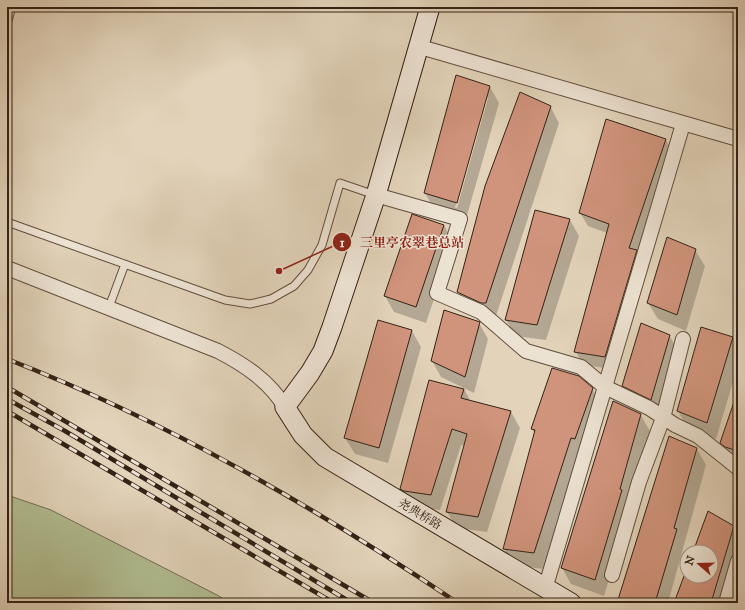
<svg xmlns="http://www.w3.org/2000/svg" width="745" height="610" viewBox="0 0 745 610" font-family="'IM FELL Great Primer','Noto Serif SC',serif">
	<style>
		.green { fill: #b1bd91; stroke: #727053 }
		.shadow { fill: #0003; fill-rule: evenodd }
		.building { fill: #d0947c; stroke: #342215 }
		.lines { fill: none; stroke-linecap: round; stroke-linejoin: round }
		.lane-casing { stroke: #604e3e; stroke-width: 9 }
		.street-casing { stroke: #604e3e; stroke-width: 16 }
		.secondary-casing { stroke: #342215; stroke-width: 21 }
		.lane { stroke: #ece2d2; stroke-width: 7 }
		.street { stroke: #ece2d2; stroke-width: 14 }
		.secondary { stroke: #ece2d2; stroke-width: 19 }
		.rail-casing { stroke: #342215; stroke-width: 4.5 }
		.rail { stroke: #ece2d2; stroke-width: 3; stroke-dasharray: 9; stroke-linecap: butt }
		.labels { text-anchor: middle; stroke-width: 3; stroke-linejoin: round; paint-order: stroke }
		.street-label { font-size: 12px; fill: #342215; stroke: #ece2d2 }
		.leader { fill: none; stroke: #8f2418; stroke-width: 1.5 }
		.callout-dot { fill: #8f2418; stroke: #ece2d2; stroke-width: 1.5 }
		.mark-label { font-size: 12px; text-anchor: middle; font-weight: bold; fill: #fff }
		.callout-label { font-size: 13px; text-anchor: middle; font-weight: bold; fill: #8f2418; stroke: #ece2d2; stroke-width: 3; stroke-linejoin: round; paint-order: stroke }
	</style>
	<rect width="100%" height="100%" fill="#e2d3ba"/>
	<filter id="stains"><feTurbulence type="fractalNoise" baseFrequency=".005" numOctaves="4"/><feColorMatrix values="0 0 0 0 .2 0 0 0 0 .09 0 0 0 0 .02 0 0 0 .5 -.17"/></filter>
	<radialGradient id="worn" r=".72"><stop offset=".6" stop-color="#630" stop-opacity="0"/><stop offset="1" stop-color="#630" stop-opacity=".3"/></radialGradient>
	<path class="green" d="M7,495L51,510L219,596L229,603H7Z"/>
	<path class="shadow" d="M490,87L499,103L466,219L434,209L425,193ZM486,98H488L457,208H455Z
		M550,106L559,123L495,319L467,308L458,292Z
		M666,140L673,153L612,369L583,365L576,352L607,233L588,226L580,213Z
		M570,220L579,236L546,340L516,336L506,320Z
		M444,225L453,242L426,323L394,312L385,296Z
		M695,250L705,266L686,331L658,319L648,303Z
		M479,323L488,339L474,393L441,377L432,361Z
		M412,331L421,347L388,463L355,454L345,438Z
		M669,335L678,351L660,415L633,402L623,386Z
		M732,337L738,347V365L716,439L687,427L678,411Z
		M592,388L601,405L580,453L543,569L513,565L504,549L535,434L532,429Z
		M464,389L471,402L511,412L520,428L487,532L457,528L447,512L465,446L461,445L440,510L414,507L410,505L401,489Z
		M738,393V464L731,459L721,443Z
		M640,414L650,431L629,503L631,507L604,596L571,584L562,568Z
		M669,438L697,449L706,465L668,603H618Z
		M733,527L738,536V558L724,603H675L687,570V576H711V552H694Z"/>
	<path class="building" d="M456,75L490,86L457,203L424,193Z
		M520,92L551,106L486,303H481L457,292L485,186Z
		M606,119L666,139L629,248L637,250L605,357L574,352L609,224L579,213Z
		M535,210L570,219L537,325L505,320Z
		M412,214L444,225L416,307L384,296Z
		M667,237L696,249L677,315L647,303Z
		M444,310L480,322L465,377L431,361Z
		M378,320L412,330L379,448L344,438Z
		M641,323L670,335L651,400L622,386Z
		M701,327L733,337L707,423L677,411Z
		M552,368L579,376L593,388L575,439L571,438L534,553L503,549L535,430L531,429Z
		M429,380L464,389L461,398L511,411L478,517L446,512L467,434L452,429L431,495L404,491L400,489Z
		M736,396H738V451L725,447L720,443Z
		M613,401L641,414L620,489L622,490L595,580L561,568Z
		M669,436L697,448L674,528L677,529L655,603H617Z
		M708,511L734,526L711,603H674L684,576H711V552H693Z"/>
	<g class="lines">
		<defs>
			<path id="lane" d="M7,24L12,7
				M7,222L225,300L250,304L271,299L294,286L308,270L322,245L340,183L375,195
				M109,307L125,264"/>
			<path id="street" d="M417,46L738,139
				M376,195L460,219L437,293L481,312L526,351L581,367L605,387L649,408L675,425L698,436L738,468
				M7,268L218,351C245,365 269,381 285,407
				M612,575L639,482L663,418L683,339
				M545,589L683,124
				M726,603L738,561"/>
			<path id="secondary" d="M430,7L376,195L332,327L323,351L310,373L285,407L303,435L325,457L571,603"/>
		</defs>
		<use href="#lane" class="lane-casing"/>
		<use href="#street" class="street-casing"/>
		<use href="#secondary" class="secondary-casing"/>
		<use href="#lane" class="lane"/>
		<use href="#street" class="street"/>
		<use href="#secondary" class="secondary"/>
		<defs>
			<path id="rail" d="M7,359C167,421 316,508 458,603
				M7,387L374,603
				M7,399L65,431L352,603
				M7,411L334,603"/>
		</defs>
		<use href="#rail" class="rail-casing"/>
		<use href="#rail" class="rail"/>
	</g>
	<g class="labels">
		<g class="street-label">
			<text transform="translate(420 514) rotate(31)" y="4">尧典桥路</text>
		</g>
	</g>
	<path class="leader" d="M279 271L342 242"/>
	<g class="callout-dot">
		<circle cx="279" cy="271" r="4"/>
		<circle cx="342" cy="242" r="10"/>
	</g>
	<g class="mark-label">
		<text x="342" y="247">1</text>
	</g>
	<g class="callout-label">
		<text x="412" y="247">三里亭农翠巷总站</text>
	</g>
	<rect width="745" height="610" fill="none" stroke="#e2d3ba" stroke-width="24"/>
	<rect x="8" y="8" width="729" height="594" fill="none" stroke="#342215" stroke-width="2"/>
	<rect x="12" y="12" width="721" height="586" fill="none" stroke="#342215"/>
	<g transform="translate(699 564) rotate(290)"><circle r="19" fill="#ece2d2" stroke="#a29586"/>
	<path d="M0-3L7 15L0 10L-7 15Z" fill="#8f2418"/>
	<text y="-6" font-size="11" font-weight="bold" text-anchor="middle" fill="#342215">N</text>
	</g>
	<rect width="100%" height="100%" filter="url(#stains)"/>
	<rect width="100%" height="100%" fill="url(#worn)"/>
</svg>
